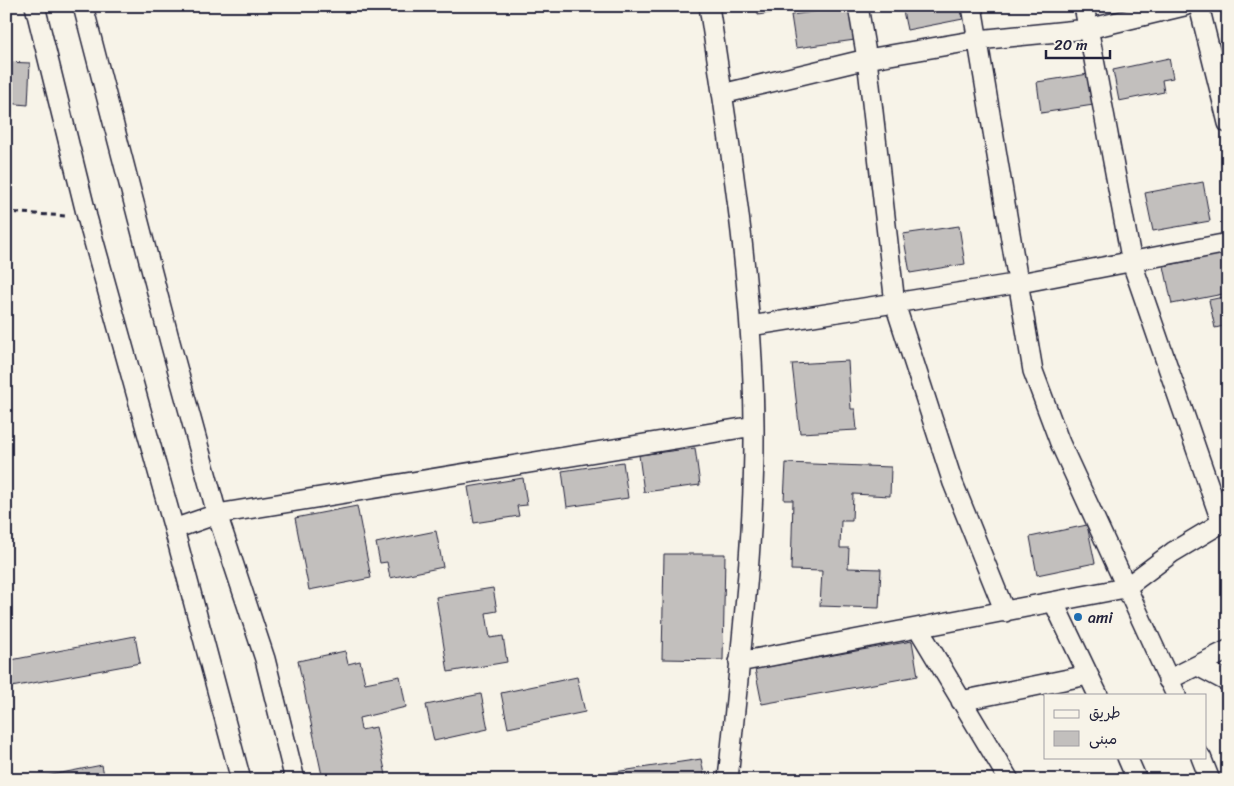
<svg xmlns="http://www.w3.org/2000/svg" width="1234" height="786" viewBox="0 0 1234 786" font-family="Sriracha,'Playpen Sans Arabic',sans-serif">
	<style>
		.building { fill: #c2bfbd; stroke: #22223b }
		.lines { fill: none; stroke-linecap: round; stroke-linejoin: round }
		.street-casing { stroke: #22223b; stroke-width: 22 }
		.path { stroke: #22223b; stroke-width: 3; stroke-dasharray: 5 4; stroke-linecap: butt }
		.street { stroke: #f7f3e8; stroke-width: 19 }
		.poi-dot { fill: #1f6fb2; stroke: #f7f3e8; stroke-width: 2 }
		.labels { text-anchor: middle; stroke-width: 4.5; stroke-linejoin: round; paint-order: stroke }
		.poi-label { font-size: 16px; fill: #22223b; stroke: #f7f3e8; text-anchor: start }
	</style>
	<rect width="100%" height="100%" fill="#f7f3e8"/>
	<filter id="ink" filterUnits="userSpaceOnUse"><feTurbulence type="fractalNoise" baseFrequency=".02" numOctaves="2"/><feDisplacementMap in="SourceGraphic" scale="10" xChannelSelector="R" yChannelSelector="G"/><feConvolveMatrix kernelMatrix="1 2 1 2 8 2 1 2 1" color-interpolation-filters="sRGB"/></filter>
	<g filter="url(#ink)">
		<path class="building" d="M757,6H812L758,15Z
			M902,6H960L963,19L907,30Z
			M850,7L855,40L796,48L791,15Z
			M1169,58L1173,78L1162,80L1164,92L1119,101L1113,70Z
			M6,62L30,63L28,105L6,103Z
			M1095,73L1100,104L1041,113L1037,82Z
			M1203,182L1210,221L1153,231L1145,193Z
			M959,226L965,264L910,273L903,234Z
			M1221,254L1228,293L1172,304L1164,266Z
			M1228,296V325L1215,328L1209,300Z
			M848,361L851,409H855L857,430L800,433L792,364Z
			M695,448L700,485L644,492L639,455Z
			M623,462L628,498L567,507L562,471Z
			M786,463L891,467L890,496L853,494L852,521H841L840,548H849L848,568L881,569L879,608L820,606L822,571L791,570L793,500H784Z
			M523,478L527,505L517,506L519,516L474,523L468,487Z
			M357,506L371,578L309,590L295,518Z
			M1087,525L1095,563L1037,575L1030,537Z
			M436,531L443,567L390,578L387,562L380,563L376,543Z
			M664,554H725L723,660L662,659Z
			M493,588L497,611L486,613L490,638L503,636L507,662L448,672L436,597Z
			M135,636L140,663L6,688V661Z
			M912,641L918,676L762,704L755,669Z
			M345,651L348,664L360,661L365,683L400,676L406,707L359,718L361,730L376,727L387,780H323L298,661Z
			M577,677L585,712L508,728L501,693Z
			M481,694L488,729L434,741L426,705Z
			M701,759L705,780H609L608,773Z
			M102,765L105,780H26Z"/>
		<g class="lines">
			<defs>
				<path id="street" d="M35,6L87,217L174,529L241,780
					M83,6L170,342L217,514L265,659L295,780
					M709,6C730,145 753,285 754,425C755,544 739,662 728,780
					M858,6L867,59L895,304L953,483L1005,612
					M972,6L1033,371L1060,443L1176,695
					M1084,6L1132,263L1221,521
					M1199,6L1228,123
					M722,94L867,59L978,40L1088,29L1184,6
					M750,326L1020,283L1228,243
					M174,529L217,514L754,426
					M1054,603L1098,695
					M918,628L1009,780
					M739,662L1125,588L1173,552L1228,519
					M1198,666L1228,682
					M1168,680L1228,650
					M961,701L1088,675
					M1127,757L1137,780
					M1201,757L1210,780"/>
			</defs>
			<use href="#street" class="street-casing"/>
			<path class="path" d="M6,212L66,216"/>
			<use href="#street" class="street"/>
		</g>
	</g>
	<circle class="poi-dot" cx="1078" cy="617" r="5"/>
	<g class="labels">
		<g class="poi-label">
			<text x="1088" y="623">ami</text>
		</g>
	</g>
	<rect width="1234" height="786" fill="none" stroke="#f7f3e8" stroke-width="25"/>
	<rect x="12" y="12" width="1209" height="761" fill="none" stroke="#22223b" stroke-width="2" filter="url(#ink)"/>
	<rect x="1044" y="694" width="162" height="65" fill="#f7f3e8" stroke="#a29fa3"/>
	<rect x="1054" y="710" width="25" height="8" fill="#f7f3e8" stroke="#a29fa3"/>
	<text x="1089" y="718" font-size="15" fill="#22223b">طريق</text>
	<rect x="1054" y="731" width="25" height="15" fill="#c2bfbd" stroke="#a29fa3"/>
	<text x="1089" y="744" font-size="15" fill="#22223b">مبنى</text>
	<path d="M1046 50v8h64v-8" fill="none" stroke="#22223b" stroke-width="2.5"/>
	<text x="1054" y="50" font-size="15" fill="#22223b" stroke="#f7f3e8" stroke-width="4" paint-order="stroke">20 m</text>
</svg>
